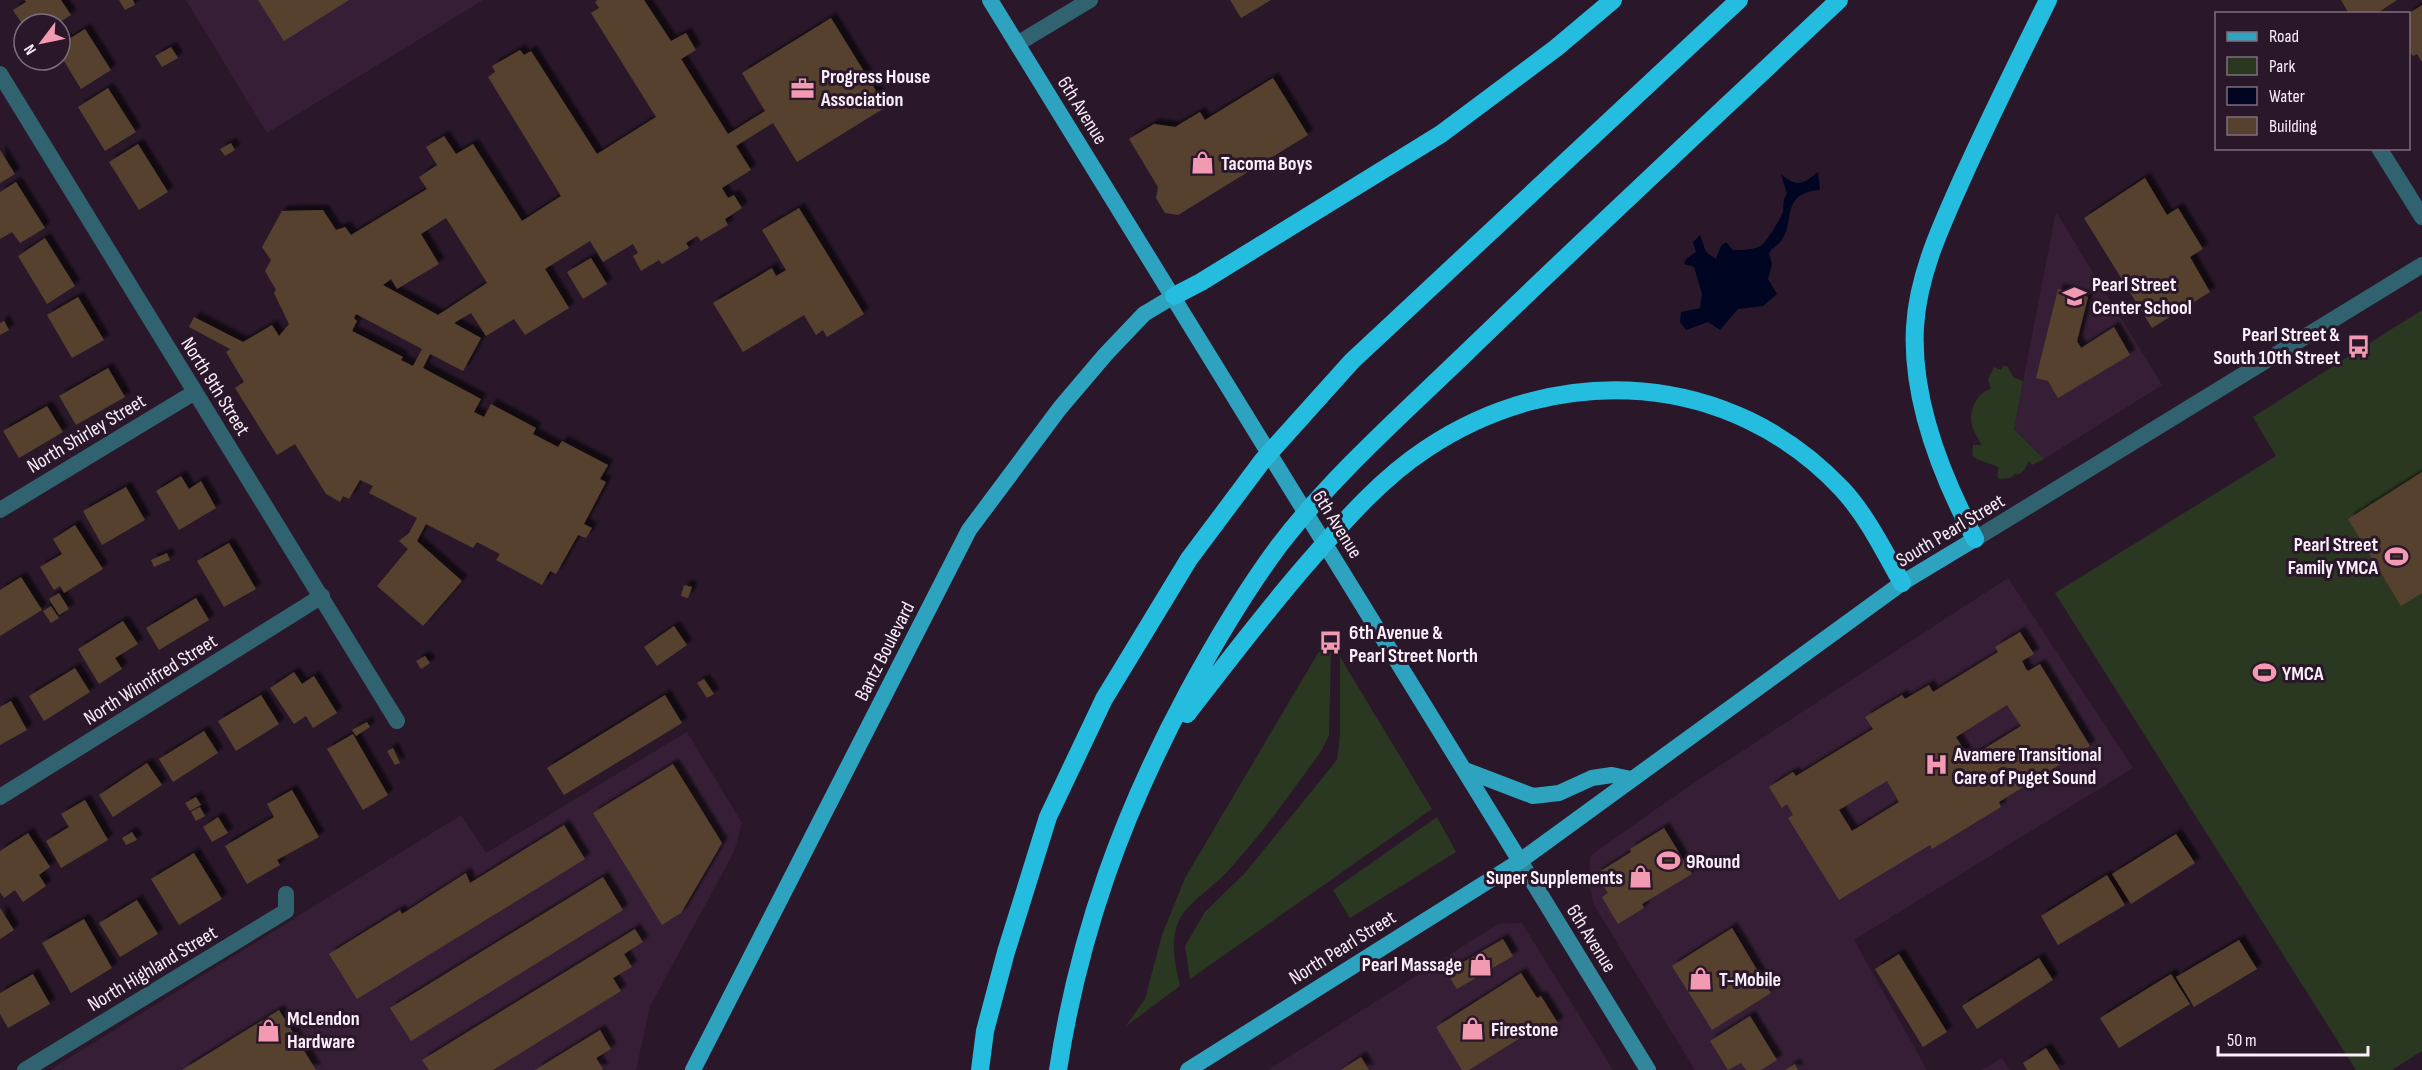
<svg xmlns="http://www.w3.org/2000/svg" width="2422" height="1070" viewBox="0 0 2422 1070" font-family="'Sofia Sans Condensed',sans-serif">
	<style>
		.built { fill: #361f36 }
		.green { fill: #2a3822 }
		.water { fill: #000521 }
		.building { fill: #56412f; fill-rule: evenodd; filter: url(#shadow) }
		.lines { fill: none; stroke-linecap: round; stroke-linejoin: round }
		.minor { stroke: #31626f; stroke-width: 16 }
		.tertiary { stroke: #31626f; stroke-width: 16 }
		.secondary { stroke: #32879c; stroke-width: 16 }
		.primary { stroke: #2da3bf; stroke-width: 16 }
		.motorway { stroke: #24bddf; stroke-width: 18 }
		.labels { text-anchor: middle; stroke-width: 6; stroke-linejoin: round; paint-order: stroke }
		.poi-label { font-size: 20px; font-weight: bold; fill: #faeefa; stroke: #2a182a; text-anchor: start }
		.street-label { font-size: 20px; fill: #faeefa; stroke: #2a182a }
	</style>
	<defs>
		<filter id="shadow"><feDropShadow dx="5.5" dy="-5.5" stdDeviation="1.5" flood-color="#0009"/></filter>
	</defs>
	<rect width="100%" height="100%" fill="#2a182a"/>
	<path class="built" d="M186,0H483L267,133Z
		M2056,212L2162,385L2044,459L2014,428Z
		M2008,578L2133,768L1854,940L1927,1070H1695L1594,905L1588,879L1591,855L1698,780Z
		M687,732L742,823L734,852L650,1006L636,1070H50L461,815L486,853Z
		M1522,923L1613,1070H1268L1498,924Z
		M2002,1058L2009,1070H1982Z"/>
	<path class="green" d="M2422,310V1051L2392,1070H2356L2055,593L2276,456L2253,417Z
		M2003,366H2007L2014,378L2023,381L2014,429L2044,459L2032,465L2029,461C2025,467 2026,471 2017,475L2016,473L2010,478L1999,479L1997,476L1999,468C1990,461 1979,463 1972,455L1973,445H1982C1978,439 1971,427 1971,419C1971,407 1978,392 1991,389L1988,379L1994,367L2001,370Z
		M1331,647L1329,735L1322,750C1291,793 1261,835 1226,873C1211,889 1192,899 1180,918C1169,940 1175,964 1180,986L1126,1026L1145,999L1162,935L1185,878L1321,648Z
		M1340,657L1432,809L1190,979L1185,946L1205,912L1245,873L1337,760L1340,736Z
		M1437,817L1456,852L1350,918L1333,890Z"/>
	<path class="water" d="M1818,172L1820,190C1779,193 1796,223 1781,241C1777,246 1772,247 1769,254L1772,264L1768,279L1777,294L1763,306L1738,309L1720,330L1708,322L1686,330L1680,322L1681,312L1700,308L1702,294L1694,267L1684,264L1686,259L1696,252L1693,242L1700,235L1706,252L1716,259L1721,246L1726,242L1733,250C1742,250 1755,250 1762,245C1767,241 1781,218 1783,212C1784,205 1782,200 1787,194L1781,174C1797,188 1803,184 1818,172Z"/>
	<path class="building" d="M25,0H61L71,15L57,24H24V27L13,10L26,2Z
		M119,0H133L135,5L125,10Z
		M258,0H349L284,41Z
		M598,0H644L671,41L686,33L696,50L681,59L728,134L765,111L742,73L831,18L886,107L797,162L773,123L736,146L751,170L722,188L728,198L734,195L742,208L725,219L728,225L701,241L697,236L686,243L689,248L662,264L659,260L641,271L633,256L638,253L633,244L603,262L590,241L545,269L569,308L525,335L514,319L486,336L471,313L454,323L481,338L463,371L430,354L423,368L481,399L474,412L484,417L491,404L536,428L533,434L558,447L562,441L608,465L600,479L606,482L584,524L592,528L586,538L578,535L556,574L550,571L542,585L496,560L500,554L477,542L473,548L426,524L417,541L462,581L423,626L377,586L408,549L399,541L409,533L417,518L369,493L373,486L360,480L349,499L343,496L340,502L326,494L295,444L277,455L235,388L244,382L226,352L230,349L189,327L194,317L243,342L272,325L279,336L289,324L274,293L276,290L265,271L271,260L262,247L282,211L323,210L336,230L345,227L351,235L427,189L419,177L437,165L426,147L444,136L456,154L473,144L522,221L561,196L488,77L495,72L492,66L520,50L524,55L531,51L597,154L656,117L591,13L599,8L595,2ZM446,218L487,283L438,315L383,285L391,279L397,289L439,264L421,234ZM356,314L422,349L413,366L401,360L403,357L352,331L357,321L354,318Z
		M1230,0H1271L1241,18Z
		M2341,0H2397L2376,14H2349Z
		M2422,5V62L2417,54L2413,56L2408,49V14Z
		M85,29L111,70L81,89L64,61L49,70L42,60H60V36L63,35L66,41Z
		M171,47L178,58L162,67L155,56Z
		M1273,78L1308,135L1178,215L1165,213L1156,198L1158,187L1129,139L1154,124L1175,127L1200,112L1205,120Z
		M108,88L136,132L105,151L78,107Z
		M231,143L235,150L225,156L220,149Z
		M138,144L168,192L139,210L109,162Z
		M0,150L15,174L0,183Z
		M2145,178L2167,215L2178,208L2203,249L2190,257L2210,292L2152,328L2084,218Z
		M16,182L45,228L20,243L12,232L0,239V192Z
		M799,208L864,314L827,337L823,330L816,335L804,315L743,352L713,303L772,268L776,276L786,270L762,230Z
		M45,238L75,286L47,304L18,256Z
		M591,258L607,284L583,299L567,272Z
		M2058,289L2088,297L2077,341L2081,348L2114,327L2130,355L2058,398L2048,381L2036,378Z
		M78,297L104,340L72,358L47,315Z
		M4,321L9,330L0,335V323Z
		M108,368L125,397L76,425L59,396Z
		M47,406L63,432L19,458L3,431Z
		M2422,472V593L2401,606L2348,519Z
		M181,476L189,489L201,481L216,508L179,530L156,491Z
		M126,487L145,520L102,545L83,511Z
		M75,525L103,569L64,593L60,586L54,590L40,567L62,554L53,539Z
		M229,543L256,589L224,607L197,561Z
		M167,553L170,560L154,567L151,560Z
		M21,577L42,610L0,636V590Z
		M684,585L692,587L688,598L681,596Z
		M59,593L69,609L59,615L49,599Z
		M196,598L209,620L159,650L146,628Z
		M51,606L59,618L51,623L43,611Z
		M123,621L138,644L115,658L122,669L99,684L78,649Z
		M674,626L687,645L657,666L644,647Z
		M2020,632L2034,654L2022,661L2026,669L2028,671L2040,664L2090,746L1999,802L2001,807L1932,849L1930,845L1839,900L1788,818L1793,815L1787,804L1782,808L1769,787L1793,772L1796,776L1873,729L1865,717L1902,695L1905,699L1929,685L1933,692L1998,652L1995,647ZM2007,705L2021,726L1969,758L1956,737ZM1887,781L1899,802L1852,831L1839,810Z
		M425,656L430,663L421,669L416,661Z
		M75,668L90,692L44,721L29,696Z
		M294,672L302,684L314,676L337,713L313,728L306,716L294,724L270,688Z
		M704,679L714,694L707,698L697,683Z
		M261,695L279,724L236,751L218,721Z
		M665,695L682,723L564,795L547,768Z
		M11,701L27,730L0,745V707Z
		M367,722L370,727L356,736L352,730Z
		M204,731L218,753L173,782L159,759Z
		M353,734L388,795L363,810L327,749Z
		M393,748L400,763L395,765L387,751Z
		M147,763L162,785L113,817L99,795Z
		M673,764L722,843L681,913L662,925L593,813Z
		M292,790L319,837L277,860L280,865L247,884L225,846L274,817L267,804Z
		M196,797L201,805L190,811L185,803Z
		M85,800L108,840L61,868L46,841L69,827L61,814Z
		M200,807L205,816L196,821L191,812Z
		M218,817L228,833L212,842L203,827Z
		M564,825L585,859L357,999L329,954L400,910L402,914L466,873L470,883Z
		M1664,828L1692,874L1642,904L1644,908L1618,924L1602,897L1608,893L1596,874L1631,852L1630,849Z
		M132,832L137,840L126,845L122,838Z
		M28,833L50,867L39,875L46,886L23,902L15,890L4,898L0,892V851Z
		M2176,834L2195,863L2131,904L2112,874Z
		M194,853L222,899L179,925L151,879Z
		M2107,875L2125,905L2058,945L2041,916Z
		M603,877L623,910L411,1041L390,1008Z
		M137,900L158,934L120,957L99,923Z
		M0,908L14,930L0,939Z
		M84,919L112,968L71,993L42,943Z
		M1732,928L1771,993L1712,1030L1672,966Z
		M635,929L643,942L624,954L632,967L613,978L621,991L493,1070H429L422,1060Z
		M1503,939L1513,956L1457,989L1446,972Z
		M2239,940L2257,969L2194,1007L2176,977Z
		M1899,954L1947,1032L1923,1047L1875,969Z
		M2039,958L2053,980L1977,1029L1962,1006Z
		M1521,973L1537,998L1541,996L1558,1023L1532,1039L1528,1033L1469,1070H1462L1436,1027Z
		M33,974L50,1004L8,1028L0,1014V993Z
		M2171,974L2190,1004L2119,1048L2100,1018Z
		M279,1010L316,1070H182Z
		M1750,1016L1777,1060L1761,1070H1746L1741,1063L1728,1070L1710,1041Z
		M600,1030L611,1049L596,1058L603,1069L601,1070H535Z
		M2046,1048L2060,1070H2027L2023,1063Z
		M1361,1057L1369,1070H1341Z
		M1795,1064L1798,1070H1785Z"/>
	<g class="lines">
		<path class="minor" d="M1017,44L1090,0
			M0,74L397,721
			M2379,148L2422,217
			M0,510L195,392
			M0,797L322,596
			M25,1070L286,911V894"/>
		<path class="tertiary" d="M1975,539L2422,265"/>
		<path class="secondary" d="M1520,861L1648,1070"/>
		<path class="primary" d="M990,0L1520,861
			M1465,770L1533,796L1559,793L1592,778L1612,775L1631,779
			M693,1070L969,530L1060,408L1105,355L1144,314L1174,296
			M1188,1070L1520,861L1902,583L1975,539"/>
		<path class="motorway" d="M1174,296L1201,282L1441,134L1556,48L1613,0
			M1975,539C1942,477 1911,399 1915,327C1918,274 1942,224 1963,177C1990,117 2019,59 2048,0
			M1187,714C1228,661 1268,608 1312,558C1346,519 1382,478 1426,449C1559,360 1731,371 1842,489C1867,516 1884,551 1902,583
			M980,1070L985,1031L1006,952L1048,817L1104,699L1189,559L1263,460L1352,361L1739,0
			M1058,1070C1079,933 1123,813 1188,692C1215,642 1244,593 1278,547C1333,475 1403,414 1468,351C1590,233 1715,117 1839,0"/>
	</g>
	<defs>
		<symbol id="office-bare" viewBox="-9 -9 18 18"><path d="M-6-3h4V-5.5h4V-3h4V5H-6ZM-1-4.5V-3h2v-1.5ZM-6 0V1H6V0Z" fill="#f19ab2" stroke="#2a182a" stroke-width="2.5" paint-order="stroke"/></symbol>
		<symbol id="shop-bare" viewBox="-9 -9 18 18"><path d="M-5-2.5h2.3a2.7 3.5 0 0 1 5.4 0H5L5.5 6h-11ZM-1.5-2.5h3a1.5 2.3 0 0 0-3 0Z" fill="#f19ab2" stroke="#2a182a" stroke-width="2.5" paint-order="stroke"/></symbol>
		<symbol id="school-bare" viewBox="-9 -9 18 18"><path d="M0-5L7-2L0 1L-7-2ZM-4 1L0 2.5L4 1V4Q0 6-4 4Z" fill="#f19ab2" stroke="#2a182a" stroke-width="2.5" paint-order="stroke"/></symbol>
		<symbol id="bus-bare" viewBox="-9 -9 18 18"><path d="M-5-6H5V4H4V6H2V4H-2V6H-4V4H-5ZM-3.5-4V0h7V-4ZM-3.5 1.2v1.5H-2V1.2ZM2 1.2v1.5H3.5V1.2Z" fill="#f19ab2" stroke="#2a182a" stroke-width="2.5" paint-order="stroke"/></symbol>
		<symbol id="stadium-bare" viewBox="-9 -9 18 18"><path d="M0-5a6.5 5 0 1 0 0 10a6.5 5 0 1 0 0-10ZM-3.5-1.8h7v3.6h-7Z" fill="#f19ab2" stroke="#2a182a" stroke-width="2.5" paint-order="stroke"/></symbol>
		<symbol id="hospital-bare" viewBox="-9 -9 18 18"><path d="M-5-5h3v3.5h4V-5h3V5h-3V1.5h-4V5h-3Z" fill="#f19ab2" stroke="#2a182a" stroke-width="2.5" paint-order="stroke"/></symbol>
	</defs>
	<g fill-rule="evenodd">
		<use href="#office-bare" x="786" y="72" width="33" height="33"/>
		<use href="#shop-bare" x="1186" y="146" width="33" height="33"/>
		<use href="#school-bare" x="2058" y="280" width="33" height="33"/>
		<use href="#bus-bare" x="2342" y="330" width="33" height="33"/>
		<use href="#stadium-bare" x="2380" y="540" width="33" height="33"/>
		<use href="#bus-bare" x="1314" y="626" width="33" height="33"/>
		<use href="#stadium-bare" x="2248" y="656" width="33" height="33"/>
		<use href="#hospital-bare" x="1920" y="748" width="33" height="33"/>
		<use href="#stadium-bare" x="1652" y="844" width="33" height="33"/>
		<use href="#shop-bare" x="1624" y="860" width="33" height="33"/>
		<use href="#shop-bare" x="1464" y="948" width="33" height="33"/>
		<use href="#shop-bare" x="1684" y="962" width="33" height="33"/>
		<use href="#shop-bare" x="1456" y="1012" width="33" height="33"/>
		<use href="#shop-bare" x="252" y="1014" width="33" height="33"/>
	</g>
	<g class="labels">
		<g class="poi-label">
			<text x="821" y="83">Progress House<tspan x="821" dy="23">Association</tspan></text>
			<text x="1221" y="170">Tacoma Boys</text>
			<text x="2092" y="291">Pearl Street<tspan x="2092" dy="23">Center School</tspan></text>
			<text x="2340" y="341" text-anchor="end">Pearl Street &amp;<tspan x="2340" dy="23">South 10th Street</tspan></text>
			<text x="2378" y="551" text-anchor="end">Pearl Street<tspan x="2378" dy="23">Family YMCA</tspan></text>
			<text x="1349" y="639">6th Avenue &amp;<tspan x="1349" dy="23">Pearl Street North</tspan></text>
			<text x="2282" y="680">YMCA</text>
			<text x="1954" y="761">Avamere Transitional<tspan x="1954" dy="23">Care of Puget Sound</tspan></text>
			<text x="1686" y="868">9Round</text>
			<text x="1623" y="884" text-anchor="end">Super Supplements</text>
			<text x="1462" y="971" text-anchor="end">Pearl Massage</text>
			<text x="1719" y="986">T-Mobile</text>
			<text x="287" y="1025">McLendon<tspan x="287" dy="23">Hardware</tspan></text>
			<text x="1491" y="1036">Firestone</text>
		</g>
		<g class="street-label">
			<text transform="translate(1083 110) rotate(58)" y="7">6th Avenue</text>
			<text transform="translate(216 386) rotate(58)" y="7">North 9th Street</text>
			<text transform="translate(86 433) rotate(-31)" y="7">North Shirley Street</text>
			<text transform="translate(1338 524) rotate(58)" y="7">6th Avenue</text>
			<text transform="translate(1950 530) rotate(-31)" y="7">South Pearl Street</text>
			<text transform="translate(884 651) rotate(-63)" y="7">Bantz Boulevard</text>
			<text transform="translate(150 679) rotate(-32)" y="7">North Winnifred Street</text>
			<text transform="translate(1592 938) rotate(58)" y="7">6th Avenue</text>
			<text transform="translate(1342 947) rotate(-32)" y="7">North Pearl Street</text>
			<text transform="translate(152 968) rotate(-31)" y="7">North Highland Street</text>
		</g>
	</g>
	<rect x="2215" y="12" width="195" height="138" fill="#2a182a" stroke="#7d6e7d" stroke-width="1.5"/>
	<rect x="2227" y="32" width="30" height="9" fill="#2da3bf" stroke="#7d6e7d" stroke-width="1.5"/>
	<text x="2269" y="42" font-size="18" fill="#faeefa">Road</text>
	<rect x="2227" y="57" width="30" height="18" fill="#2a3822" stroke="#7d6e7d" stroke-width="1.5"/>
	<text x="2269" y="72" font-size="18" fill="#faeefa">Park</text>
	<rect x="2227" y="87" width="30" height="18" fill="#000521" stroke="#7d6e7d" stroke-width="1.5"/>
	<text x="2269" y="102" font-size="18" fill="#faeefa">Water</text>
	<rect x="2227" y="117" width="30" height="18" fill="#56412f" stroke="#7d6e7d" stroke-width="1.5"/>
	<text x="2269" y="132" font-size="18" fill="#faeefa">Building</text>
	<g transform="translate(42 42) rotate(238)"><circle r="28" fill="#2a182a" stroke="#7d6e7d" stroke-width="1.5"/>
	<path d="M0-4.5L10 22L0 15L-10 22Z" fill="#f19ab2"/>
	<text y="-9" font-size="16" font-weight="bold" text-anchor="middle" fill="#faeefa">N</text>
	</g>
	<path d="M2218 1046v9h150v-9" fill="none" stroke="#faeefa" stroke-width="3"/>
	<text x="2227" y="1046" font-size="18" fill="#faeefa" stroke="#2a182a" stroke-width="4.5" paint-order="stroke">50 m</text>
</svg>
